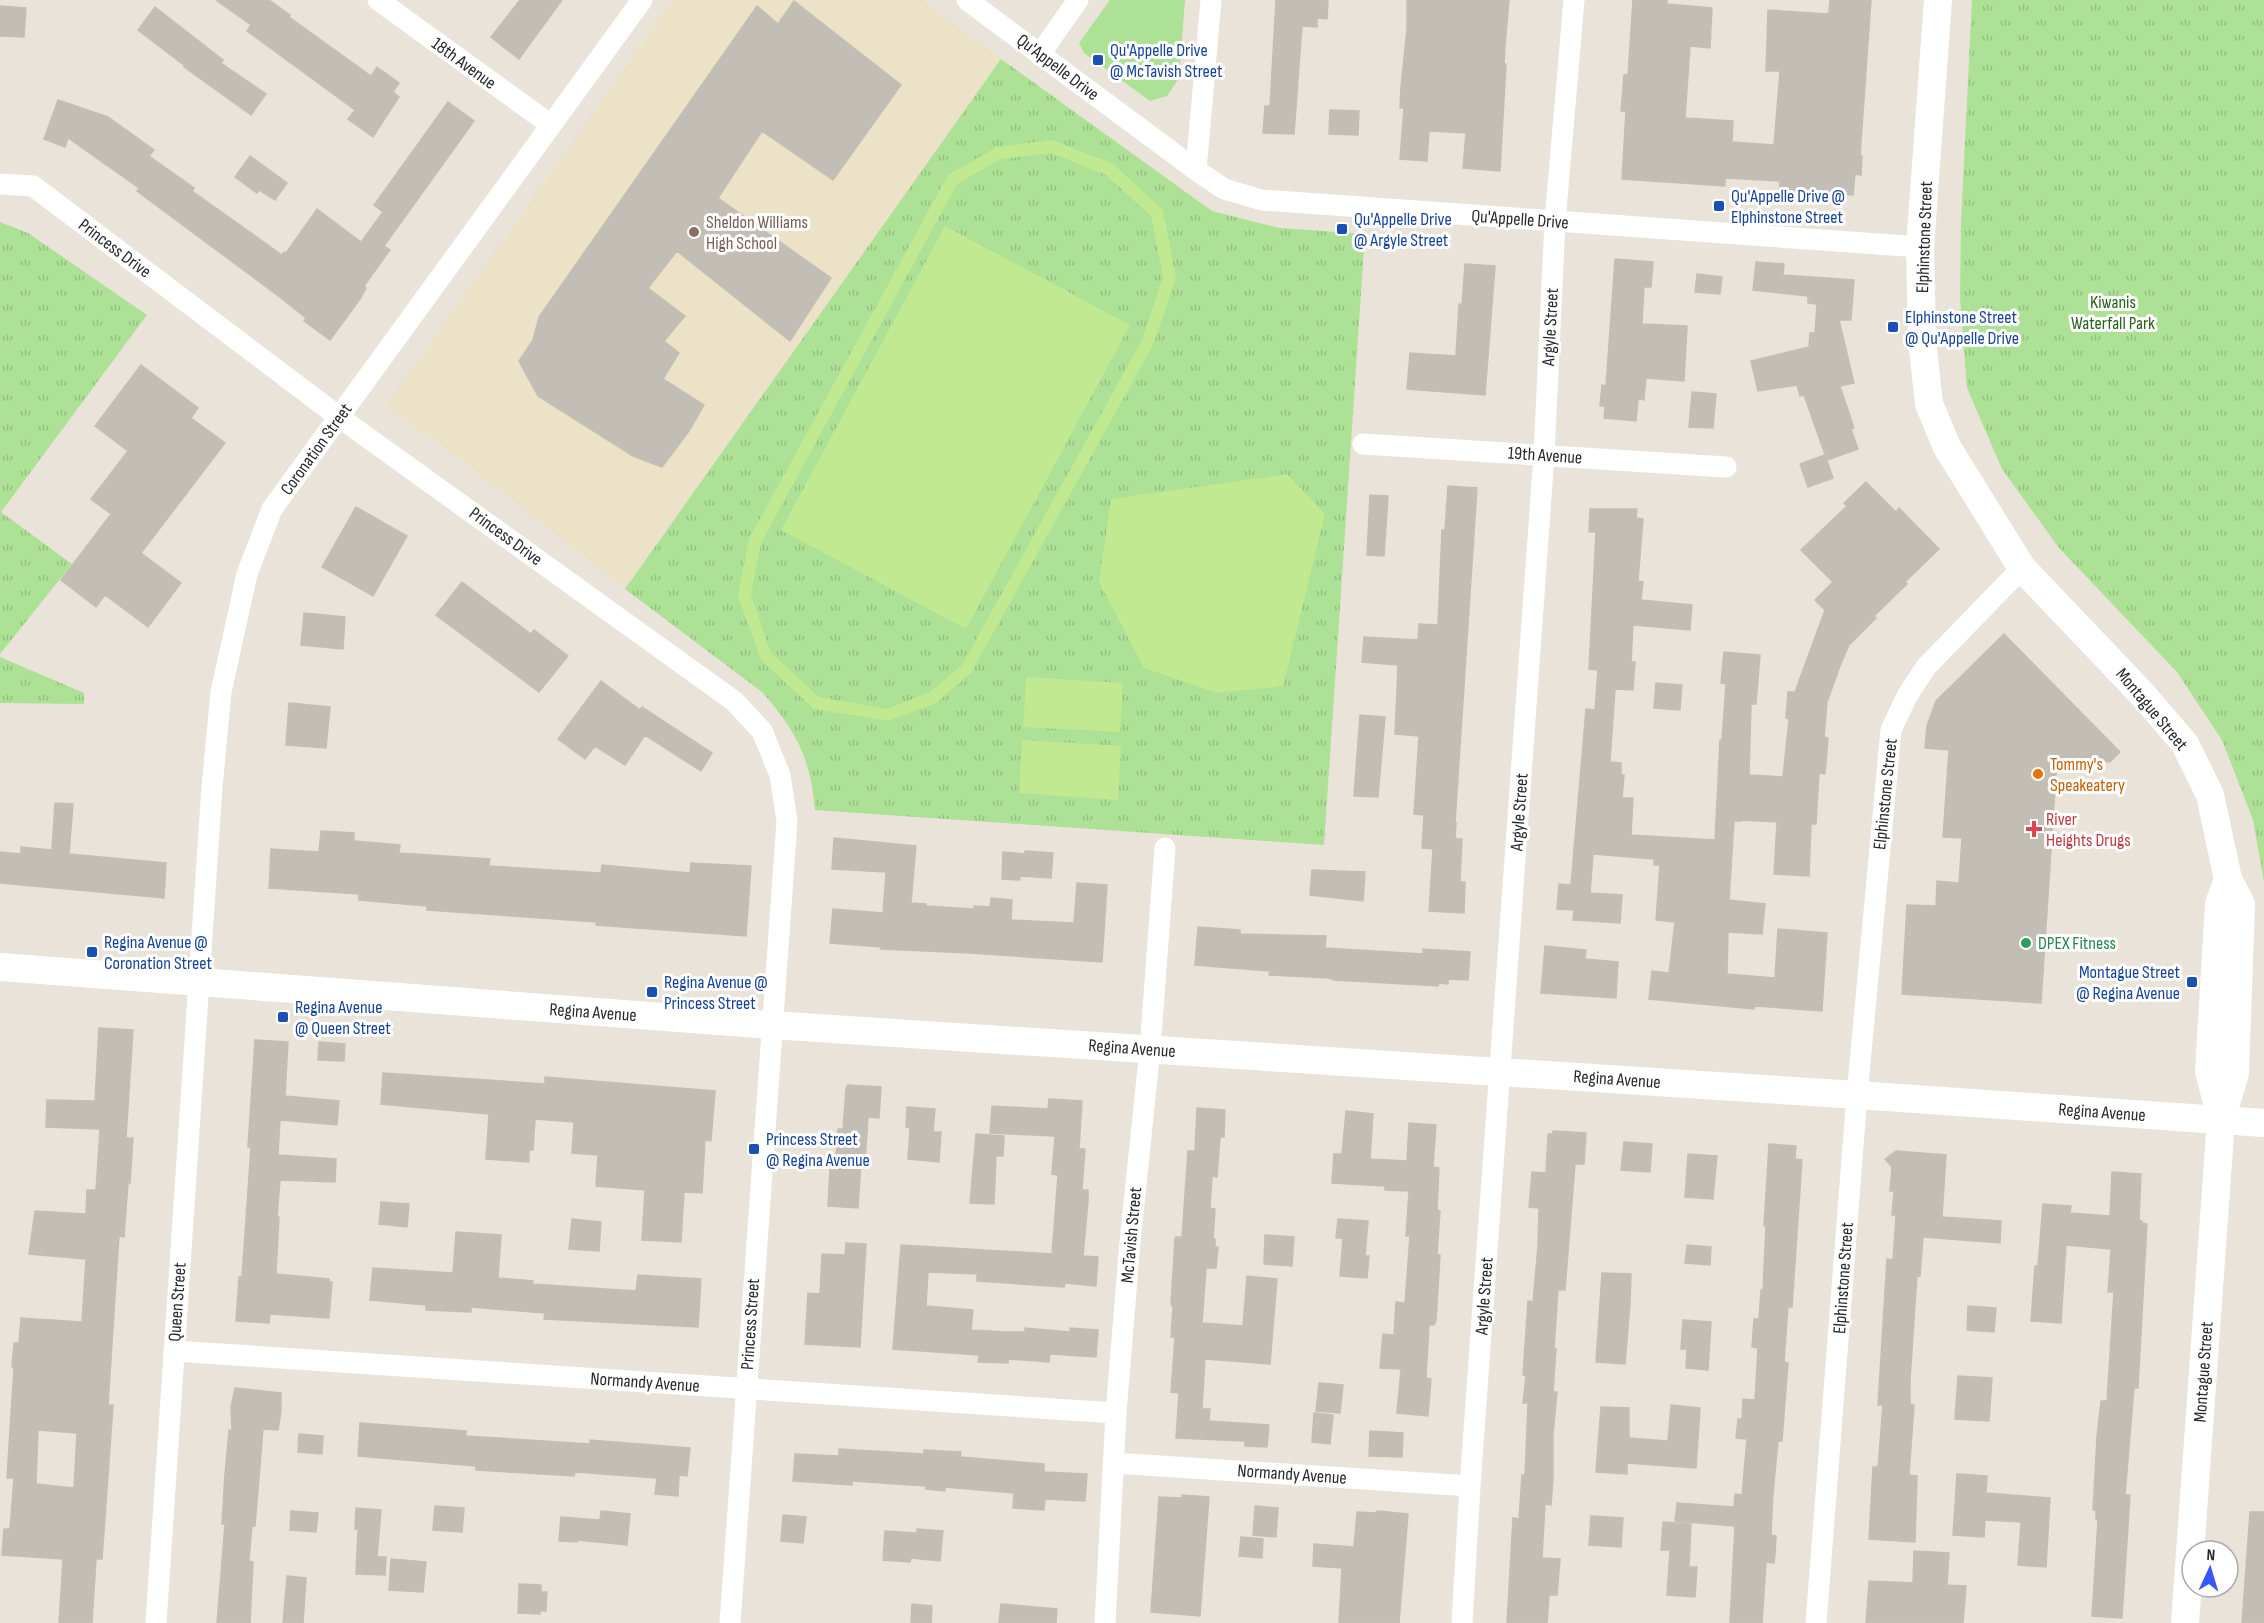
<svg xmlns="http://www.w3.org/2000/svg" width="2264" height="1623" viewBox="0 0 2264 1623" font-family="'Sofia Sans Condensed',sans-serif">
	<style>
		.education { fill: #ece2c8 }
		.grass { fill: #ade195 }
		.park { fill: url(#park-tufts) }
		.pitch { fill: #c1e991; fill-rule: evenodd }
		.building { fill: #c2bdb5; stroke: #c5bfb3; stroke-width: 1.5; fill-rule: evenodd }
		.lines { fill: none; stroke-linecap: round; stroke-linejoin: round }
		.street { stroke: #fff; stroke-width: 21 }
		.secondary { stroke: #fff; stroke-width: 28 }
		.transit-dot { fill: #1a4fb4; stroke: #fff; stroke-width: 2 }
		.education-dot { fill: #8d6e63; stroke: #fff; stroke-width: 2 }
		.food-dot { fill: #e8710a; stroke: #fff; stroke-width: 2 }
		.health-dot { fill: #e0444e; stroke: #fff; stroke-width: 2 }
		.leisure-dot { fill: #2e9e5b; stroke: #fff; stroke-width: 2 }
		.labels { text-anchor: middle; stroke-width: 6; stroke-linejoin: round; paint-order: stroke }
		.transit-label { font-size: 18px; fill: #164399; stroke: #fff; text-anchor: start }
		.street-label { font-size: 18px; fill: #282828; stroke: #fff }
		.education-label { font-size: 18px; fill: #785e54; stroke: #fff; text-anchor: start }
		.park-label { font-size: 18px; fill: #276319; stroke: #fff }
		.food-label { font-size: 18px; fill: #c56008; stroke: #fff; text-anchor: start }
		.health-label { font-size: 18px; fill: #be3a42; stroke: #fff; text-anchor: start }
		.leisure-label { font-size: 18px; fill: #27864d; stroke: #fff; text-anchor: start }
	</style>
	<defs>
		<pattern id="park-tufts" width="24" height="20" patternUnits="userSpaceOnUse" patternTransform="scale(1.5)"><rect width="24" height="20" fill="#ade195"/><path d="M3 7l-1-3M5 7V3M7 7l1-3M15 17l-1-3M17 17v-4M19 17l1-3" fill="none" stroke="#95c180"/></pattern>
	</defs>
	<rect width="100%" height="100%" fill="#eae3d9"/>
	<path class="education" d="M673,0H922L1001,59L625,589L445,447L386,406Z"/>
	<path class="grass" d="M1110,0H1185L1179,78L1167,96L1150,101L1084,53L1079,43Z"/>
	<path class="park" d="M1972,0H2264V971V882L2253,820L2222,740L2177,672L2059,548L2002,469L1967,388L1960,298L1961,222Z
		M1001,59L1212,211L1279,228L1365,234L1324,845L815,810C810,757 797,732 762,692L625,589Z
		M0,222L28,233L147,315L1,512L72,564L0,654Z
		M0,657L84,693V704L0,703Z"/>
	<path class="pitch" d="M1052,140L1113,164L1163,210L1176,278L1153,345L971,673L936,703L888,721L814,709L761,660L738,596L749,539L948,175L997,147ZM1051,153L1106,175L1151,216L1163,277L1142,340L962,665L930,692L887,709L819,697L771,653L751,595L761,543L957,184L1001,159Z
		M945,226L1130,325L966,629L781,530Z
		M1287,474L1325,514L1283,686L1217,693L1144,668L1099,582L1111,499Z
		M1026,677L1123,683L1120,732L1023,727Z
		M1022,740L1121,746L1118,800L1019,793Z"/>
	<path class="building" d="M216,0H269L290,15L289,17L371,76L377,67L399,83L393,92L399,97L373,137L348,119L355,110L247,31L251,25Z
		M520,0H562L519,59L491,37Z
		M1276,0H1328L1327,19L1317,18V27L1302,26L1294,134L1263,133L1265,106H1270Z
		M1407,0H1509L1505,45L1504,64H1506L1500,171L1463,168L1466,133L1429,131L1427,161L1400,159L1404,108H1400L1401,87L1407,29Z
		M1633,0H1667V4L1712,8L1710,48L1690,46L1685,118L1733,121L1732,142L1774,145L1780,71H1766L1768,10L1827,14L1829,13L1830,0H1871L1860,156H1862L1861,175L1855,174L1853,195L1835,194L1834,197L1810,195L1809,201L1779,199L1780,181L1725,178V186L1622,179L1626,111H1621L1624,75H1628Z
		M794,1L901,85L833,180L762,131L718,198L831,278L790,341L677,251L648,288L685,316L664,341L679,353L663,379L704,405L689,431L662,467L633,456L538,396L519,361L533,340L539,317L757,6L778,24Z
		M0,6L26,8L24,37L0,36Z
		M155,7L223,60L221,63L266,94L251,115L184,67L185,66L138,30Z
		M58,100L108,117L154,150L149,156L194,188L192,191L282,255L284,252L286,253L317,209L361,242L383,212L374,205L448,102L474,121L384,246L390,250L364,286L366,288L360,299L330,340L304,321L306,318L277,295L137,191L139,188L68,138L65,147L44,139Z
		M1330,110L1359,111L1358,135L1329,134Z
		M250,156L287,183L275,200L259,190L257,193L235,177Z
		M1615,259L1653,262L1651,287H1644L1642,324L1687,326L1684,381L1646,378L1644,400L1638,399L1636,421L1604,418L1605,406H1600L1602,385L1606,386Z
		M1756,262L1784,264L1783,275L1854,280L1851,320H1839L1854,383L1840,386L1854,428L1851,429L1858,449L1827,460L1804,395L1800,396L1797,385L1758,391L1751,361L1809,347L1810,333H1815L1817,304L1808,303V296L1753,290Z
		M1465,264L1495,266L1485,395L1407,389L1410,353L1456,356L1459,304L1462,305Z
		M1697,274L1722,277L1720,294L1695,292Z
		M141,365L198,408L191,418L225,443L141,553L181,583L148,627L105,595L96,607L61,580L111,514L91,499L128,451L95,426Z
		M1692,392L1716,394L1713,428L1689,427Z
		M1825,455L1833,478L1808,487L1800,464Z
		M1866,482L1896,512L1899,508L1939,549L1905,582L1907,584L1874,616L1876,618L1849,645L1840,666L1827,702L1824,737L1828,738L1825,774L1819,773L1816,824H1811L1809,876L1774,874L1777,822L1741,820V821H1734L1729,900L1765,904L1762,934L1728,932L1727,974L1775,978L1778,929L1827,933L1822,1011L1755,1006L1754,1009L1649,999L1652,971L1669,973L1675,922L1656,920L1660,865H1654V859L1593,854L1590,893L1622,895L1620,923L1573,920L1574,910L1557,909L1559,884L1571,885L1586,709L1595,710L1598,670L1589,669L1596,532H1589L1590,509H1637L1636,518L1643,519L1638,581L1643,582L1641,600L1692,605L1690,630L1633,625L1631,662H1635L1633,690L1615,689L1610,762L1621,763V775H1624L1622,798H1633L1631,835L1715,840L1720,740H1722L1726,684L1721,683L1724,652L1760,655L1756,704H1751L1749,775L1783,777L1789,719L1786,718L1788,692H1795L1825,610L1815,600L1833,582L1801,550L1847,506L1844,503Z
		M1448,486L1477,488L1455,823H1456L1455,839H1462L1460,882H1465L1464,913L1429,911L1433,849L1422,848L1424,815L1414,814L1419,736L1395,734L1398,665L1362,662L1364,637L1418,640L1419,624L1438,625L1442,530H1445Z
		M1370,495L1388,496L1384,556L1367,555Z
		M356,507L407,536L373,596L322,567Z
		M462,582L531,634L534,630L568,656L539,692L436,615Z
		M304,613L345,617L343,649L301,645Z
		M2004,634L2120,752L2110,762L2057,758L2041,1003L1902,994L1907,905L1936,906L1937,881L1959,883L1962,838L1943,837L1949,750L1925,748L1927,726L1936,701Z
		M601,681L640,710L642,707L712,753L701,771L645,735L625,765L595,746L585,759L558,739Z
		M1656,683L1682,685L1680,710L1654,708Z
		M289,703L330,707L326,748L286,745Z
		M1360,715L1385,717L1378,797L1354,796Z
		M55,803L73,804L69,854L166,863L164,898L0,883V852L21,854V847L52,850Z
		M321,831L354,833V841L400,845L399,853L490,859L489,866L601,873L602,865L690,873L691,863L751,866L746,936L596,925L597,922L427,910V906L359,900V894L269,888L271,849L319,852Z
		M834,838L916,846L911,903L926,904V906L974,909V906L990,907L991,898L1012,900L1011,920L1074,923L1077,883L1107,885L1102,962L970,953L881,949V947L830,943L833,909L883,913L886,872L832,869Z
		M1025,851L1053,853L1051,878L1020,876V880L1002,879L1003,852L1025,854Z
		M1312,870L1365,872L1363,901L1310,895Z
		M1198,927L1240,930V934L1326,936L1325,948L1423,954V949L1470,952L1468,980L1448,979V984L1439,983L1438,986L1334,980L1329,978L1269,975L1270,971L1195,965Z
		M1545,946L1586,950L1585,959L1618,962L1616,998L1541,993Z
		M99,1028L133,1030L126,1138H133L130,1183H128L124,1237L119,1236L108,1405H113L106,1504L102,1559H96L92,1623H59L63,1559L2,1555L4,1529H10L14,1478H7L14,1367H12L14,1343H19L21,1318L82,1322L86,1259L29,1254L35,1211L86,1214L87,1190H96L100,1129L46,1127L47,1100L95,1101ZM38,1430L77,1433L74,1488L36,1484Z
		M255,1040L288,1042L285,1096L339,1101L337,1125L280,1120L278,1155L336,1159L335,1182L280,1180L277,1217H279L276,1274L329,1279V1282H332L329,1318L270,1314L269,1323L236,1321L239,1277H242L251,1147H248Z
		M319,1042L345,1044L344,1061L318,1060Z
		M383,1073L545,1084V1077L715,1091L711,1141L705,1140L702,1193L684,1192L681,1242L642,1240L645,1190L596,1186L598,1155L572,1153L574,1122L535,1119L533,1150H529V1162L486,1159L489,1114L381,1104Z
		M848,1085L881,1087L879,1118L868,1117L865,1163H861L858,1208L828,1206L830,1170H835L838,1129H843L846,1088Z
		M1049,1099L1082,1101L1079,1149H1085L1082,1190H1088V1201L1083,1256L1098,1257L1096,1286L1065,1283L1064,1287L977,1281V1274L928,1272L926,1306L973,1310L971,1330L1006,1332H1025V1328L1070,1332V1328L1098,1330L1096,1357L1050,1354L1049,1362L1008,1359V1363L978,1362L979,1355L893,1349L901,1245L1052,1254L1058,1175L1052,1174L1055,1136L990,1133L992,1106L1048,1109Z
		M907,1107L935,1109L933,1132H941L939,1162L908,1159L910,1128L906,1127Z
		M1197,1108L1225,1110L1224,1137H1220L1217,1177L1212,1176L1210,1208L1215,1209L1213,1239H1215V1247H1218L1216,1268H1206L1202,1323L1243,1326L1247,1276L1277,1279L1270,1364L1205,1359L1202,1409H1210L1209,1421L1269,1425L1267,1447L1245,1446V1441L1176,1438L1179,1393L1171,1392L1175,1337H1171L1173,1307L1171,1304L1175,1239L1176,1237H1182L1188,1151H1195Z
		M1346,1111L1373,1114L1370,1159L1407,1161L1409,1123L1436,1125L1433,1167L1439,1168L1437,1210L1440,1211L1437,1254L1440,1255L1436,1321L1434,1325H1429L1426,1378L1431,1379L1428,1416L1397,1413L1401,1369L1380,1368L1383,1334L1394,1335L1396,1302L1405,1303L1410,1236H1406L1409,1191L1385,1190V1186L1332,1183L1334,1154H1342Z
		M1553,1131L1586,1133L1584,1164H1575L1565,1290H1558L1554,1349H1556L1553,1392H1557L1553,1434V1478L1551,1505L1545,1504L1542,1558L1560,1559L1557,1595H1549L1547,1623H1507L1513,1518L1519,1519L1522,1475H1525L1528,1403H1523L1526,1376L1523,1375L1528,1301L1533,1302L1538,1246L1539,1208L1529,1207L1532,1172L1546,1173L1548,1134H1553Z
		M976,1134L1004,1136L1003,1156H996L994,1204L970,1203Z
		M1624,1142L1652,1144L1650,1172L1621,1170Z
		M1769,1144L1796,1146L1795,1159L1802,1160L1792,1307H1788L1784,1362L1788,1363L1782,1441H1778L1773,1493L1771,1535L1776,1536L1775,1555L1774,1563L1766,1562L1762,1623H1730L1735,1526L1675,1521L1677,1503L1734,1507L1735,1494L1742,1495L1747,1439L1736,1438L1738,1419H1742L1743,1399L1755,1400L1758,1348L1752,1347L1754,1319H1759L1761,1290H1763L1766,1226H1764Z
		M1896,1151L1946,1155L1942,1217L2001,1221L2000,1243L1923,1237L1920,1276L1917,1275L1910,1380V1404L1914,1405L1909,1475L1917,1476L1915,1542L1869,1539L1873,1467H1878L1883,1405H1878L1887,1259L1893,1260L1896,1215H1892L1894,1191H1890L1892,1167L1885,1159Z
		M1688,1154L1717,1156L1713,1199L1685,1197Z
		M2112,1172L2141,1174L2139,1220L2142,1221V1223L2147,1224L2138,1388H2134L2125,1495H2130L2122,1618L2092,1616L2098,1520L2096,1519V1510H2093L2097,1437L2101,1401H2107L2114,1292H2108L2111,1249L2066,1245L2061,1323L2031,1321L2035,1266H2038L2043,1204L2071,1206L2070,1213L2110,1216Z
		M381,1202L409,1204L407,1227L379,1224Z
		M572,1219L601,1222L599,1251L569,1249Z
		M1338,1219L1368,1221L1365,1256H1369L1367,1278L1340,1276L1343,1238H1336Z
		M456,1232L501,1235L498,1278L533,1281L532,1284L636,1291L638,1275L701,1279L698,1327L544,1319L545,1313L471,1307V1312L426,1310V1305L370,1300L373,1268L453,1273Z
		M1265,1235L1294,1237L1292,1266L1264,1264Z
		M846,1243L866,1244L860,1347L805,1344L808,1293L820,1294L822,1254L845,1255Z
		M1687,1245L1711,1247L1710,1265L1685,1263Z
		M1602,1273L1631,1274L1630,1304L1625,1364L1596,1362Z
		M1968,1306L1996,1308L1994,1332L1967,1330Z
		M1683,1320L1711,1322L1708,1370L1686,1368L1687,1349H1681Z
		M1958,1376L1992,1378L1989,1421L1955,1419Z
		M1319,1383L1343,1385L1340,1413L1316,1411Z
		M235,1388L281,1393V1411L278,1430L263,1429L255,1526L252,1525L249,1561L253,1562L250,1623H217L225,1524H222L225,1474L229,1430L232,1431L231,1407Z
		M1671,1405L1700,1408L1696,1468L1627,1463V1474L1596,1472L1601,1407L1629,1408V1438L1668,1441Z
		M1314,1413L1333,1415L1330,1444L1312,1442Z
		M360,1423L466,1431V1436L590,1444V1440L690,1448L687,1476L679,1475L678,1496L655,1494L657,1478L575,1472L574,1476L476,1470V1466L358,1456Z
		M1370,1431L1403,1433L1402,1457L1369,1456Z
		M299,1434L323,1436L322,1454L298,1452Z
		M839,1449L924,1454V1450L961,1452L960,1457L1044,1464V1472L1087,1474L1085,1501L1045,1499L1044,1510L1013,1508L1014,1493L945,1487V1491L926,1489V1486L852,1481V1485L793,1481L795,1454L839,1456Z
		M1957,1474L1987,1476L1986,1493L2050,1498L2046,1567L2018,1565L2021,1522L1985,1520L1984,1537L1953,1535Z
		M1182,1495L1209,1497L1200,1616L1151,1612L1159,1497L1182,1498Z
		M435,1506L464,1508L462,1532L433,1530Z
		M1255,1506L1278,1508L1276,1537L1253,1535Z
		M356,1508L381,1510L377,1557H386L385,1575L356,1574L358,1529H355Z
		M291,1511L318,1513L316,1532L290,1530Z
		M601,1511L630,1514L627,1545L577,1540V1542L559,1541L561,1517L600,1520Z
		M1377,1511L1408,1514L1399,1623H1339L1342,1568L1313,1566L1314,1544L1354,1547L1357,1512L1377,1513Z
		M2250,1512H2264V1623H2242Z
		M783,1515L806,1517L803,1543L781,1541Z
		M1591,1516L1623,1518L1621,1547L1589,1545Z
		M1663,1522L1691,1524L1689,1567H1697L1695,1597L1667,1595L1670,1550H1661Z
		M917,1529L943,1531L940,1561L911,1558L910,1562L883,1560L885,1531L917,1533Z
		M1241,1537L1263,1539L1262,1558L1239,1556Z
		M1914,1551L1949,1553L1947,1585L1966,1586L1963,1623H1866L1869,1581L1913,1583Z
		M391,1559L426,1562L423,1592L389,1590Z
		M287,1576L306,1578L303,1623H283Z
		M519,1584L541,1585V1592H547L546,1611H540V1614L518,1613Z
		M912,1604L932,1606L931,1623H911Z
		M1001,1604L1057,1609L1056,1623H999Z"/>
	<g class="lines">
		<path class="street" d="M378,0L551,125
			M967,0L1196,170L1224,189L1262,200L1920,247
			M1040,54L1078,0
			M1196,170L1211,0
			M0,184L33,186L339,417L734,701L762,731L780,775L787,821L730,1623
			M1363,444L1726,467
			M174,1351L1116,1413
			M1114,1463L1470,1486
			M156,1623L212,787L221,692L247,574L272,509L642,0
			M1105,1623L1116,1413L1130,1242L1150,1049L1165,848
			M1462,1623L1470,1486L1544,455L1555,221L1574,0
			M1816,1623L1857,1095L1891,730L1907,696L1926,667L2022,568"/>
		<path class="secondary" d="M1938,0L1920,247L1922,340L1929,404L1947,447L2022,568L2143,695L2185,744L2210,795L2228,879L2241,904L2235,1073L2221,1120L2185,1623
			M0,967L771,1025L1857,1095L2264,1123
			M2221,1118L2209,1071L2219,904L2228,879"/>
	</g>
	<g class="transit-dot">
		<rect x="1092" y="54" width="12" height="12" rx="3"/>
		<rect x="1713" y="200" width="12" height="12" rx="3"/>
		<rect x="1336" y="223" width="12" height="12" rx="3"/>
		<rect x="1887" y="321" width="12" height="12" rx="3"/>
		<rect x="86" y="946" width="12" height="12" rx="3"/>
		<rect x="2186" y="976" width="12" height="12" rx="3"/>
		<rect x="646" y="986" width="12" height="12" rx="3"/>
		<rect x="277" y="1011" width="12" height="12" rx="3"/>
		<rect x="748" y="1143" width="12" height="12" rx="3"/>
	</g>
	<circle class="education-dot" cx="694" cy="232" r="6"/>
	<circle class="food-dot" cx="2038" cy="774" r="6"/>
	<path class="health-dot" d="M2031 820h6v6h6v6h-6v6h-6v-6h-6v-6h6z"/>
	<circle class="leisure-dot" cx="2026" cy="943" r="6"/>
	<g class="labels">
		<g class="transit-label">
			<text x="1110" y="56">Qu'Appelle Drive<tspan x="1110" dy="21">@ McTavish Street</tspan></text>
			<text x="1731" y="202">Qu'Appelle Drive @<tspan x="1731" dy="21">Elphinstone Street</tspan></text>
			<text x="1354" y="225">Qu'Appelle Drive<tspan x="1354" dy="21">@ Argyle Street</tspan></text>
			<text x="1905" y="323">Elphinstone Street<tspan x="1905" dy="21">@ Qu'Appelle Drive</tspan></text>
			<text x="104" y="948">Regina Avenue @<tspan x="104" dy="21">Coronation Street</tspan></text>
			<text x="2180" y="978" text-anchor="end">Montague Street<tspan x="2180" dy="21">@ Regina Avenue</tspan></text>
			<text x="664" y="988">Regina Avenue @<tspan x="664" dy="21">Princess Street</tspan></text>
			<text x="295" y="1013">Regina Avenue<tspan x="295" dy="21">@ Queen Street</tspan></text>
			<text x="766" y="1145">Princess Street<tspan x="766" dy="21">@ Regina Avenue</tspan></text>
		</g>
		<g class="street-label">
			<text transform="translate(464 63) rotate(36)" y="6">18th Avenue</text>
			<text transform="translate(1058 67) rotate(37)" y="6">Qu'Appelle Drive</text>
			<text transform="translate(1520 219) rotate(4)" y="6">Qu'Appelle Drive</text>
			<text transform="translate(1924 237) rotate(-88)" y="6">Elphinstone Street</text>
			<text transform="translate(115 248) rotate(37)" y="6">Princess Drive</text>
			<text transform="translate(1550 327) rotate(-87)" y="6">Argyle Street</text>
			<text transform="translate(316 449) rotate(-54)" y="6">Coronation Street</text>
			<text transform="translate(1545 455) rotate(4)" y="6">19th Avenue</text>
			<text transform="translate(506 536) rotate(36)" y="6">Princess Drive</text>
			<text transform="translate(2152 709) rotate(50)" y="6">Montague Street</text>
			<text transform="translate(1885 794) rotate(-84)" y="6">Elphinstone Street</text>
			<text transform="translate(1519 812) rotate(-86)" y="6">Argyle Street</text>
			<text transform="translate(593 1012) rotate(4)" y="6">Regina Avenue</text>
			<text transform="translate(1132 1048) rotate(4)" y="6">Regina Avenue</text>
			<text transform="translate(1617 1079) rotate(4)" y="6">Regina Avenue</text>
			<text transform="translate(2102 1112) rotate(4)" y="6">Regina Avenue</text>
			<text transform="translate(1131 1235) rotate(-85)" y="6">McTavish Street</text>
			<text transform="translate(1843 1278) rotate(-86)" y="6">Elphinstone Street</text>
			<text transform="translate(1484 1296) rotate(-86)" y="6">Argyle Street</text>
			<text transform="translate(177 1302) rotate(-86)" y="6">Queen Street</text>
			<text transform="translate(750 1324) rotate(-86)" y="6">Princess Street</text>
			<text transform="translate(2203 1372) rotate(-86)" y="6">Montague Street</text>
			<text transform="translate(645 1382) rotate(4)" y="6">Normandy Avenue</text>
			<text transform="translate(1292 1474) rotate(4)" y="6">Normandy Avenue</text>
		</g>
		<g class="education-label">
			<text x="706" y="228">Sheldon Williams<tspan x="706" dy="21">High School</tspan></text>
		</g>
		<g class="park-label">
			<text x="2113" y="308">Kiwanis<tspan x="2113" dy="21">Waterfall Park</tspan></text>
		</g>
		<g class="food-label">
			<text x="2050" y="770">Tommy's<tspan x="2050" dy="21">Speakeatery</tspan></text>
		</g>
		<g class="health-label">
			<text x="2046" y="825">River<tspan x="2046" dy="21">Heights Drugs</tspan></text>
		</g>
		<g class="leisure-label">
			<text x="2038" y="949">DPEX Fitness</text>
		</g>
	</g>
	<g transform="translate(2210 1569) rotate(4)"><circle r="28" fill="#ffffff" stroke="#a9a9a9" stroke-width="1.5"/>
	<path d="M0-4.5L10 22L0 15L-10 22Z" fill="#3857f8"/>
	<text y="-9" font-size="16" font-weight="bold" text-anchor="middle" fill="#282828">N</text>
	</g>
</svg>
